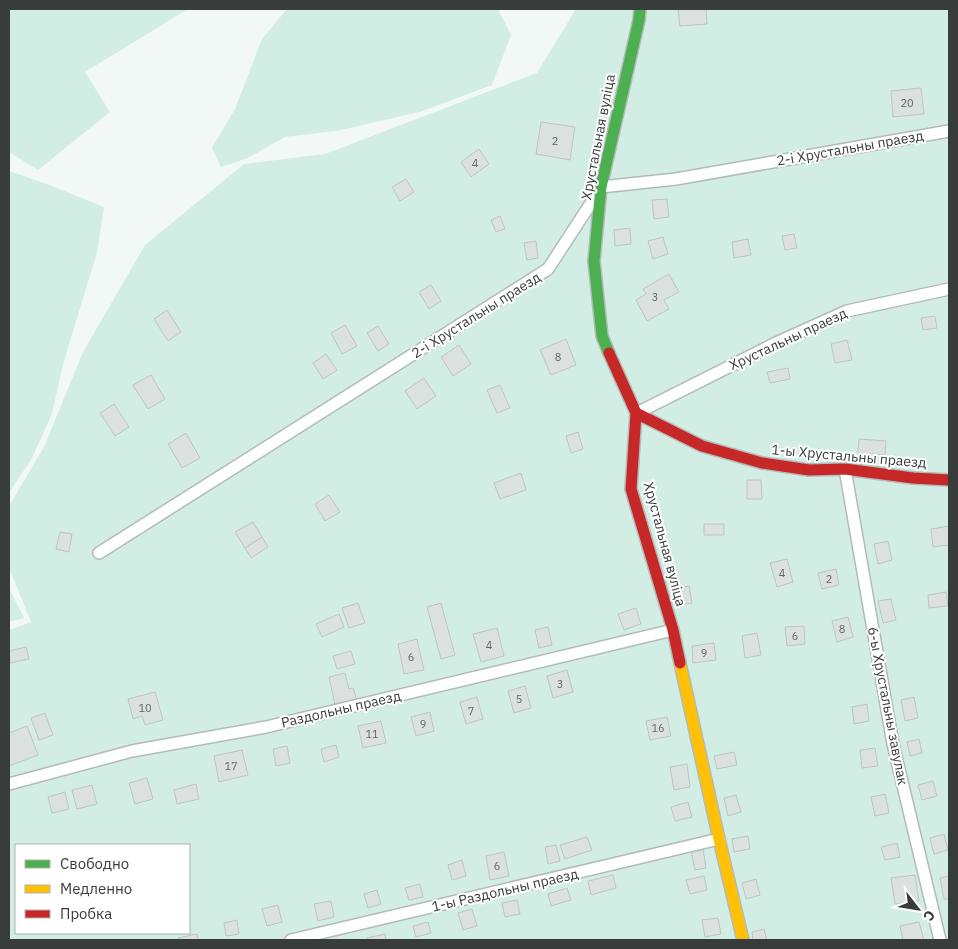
<svg xmlns="http://www.w3.org/2000/svg" width="958" height="949" viewBox="0 0 958 949" font-family="'IBM Plex Sans',sans-serif">
	<style>
		.green { fill: #d2eee4; fill-rule: evenodd }
		.building { fill: #dbe1df; stroke: #bfc4c3 }
		.lines { fill: none; stroke-linecap: round; stroke-linejoin: round }
		.lane-casing { stroke: #b5bab8; stroke-width: 14 }
		.fast-casing { stroke: #b5bab8; stroke-width: 14 }
		.slow-casing { stroke: #b5bab8; stroke-width: 14 }
		.jam-casing { stroke: #b5bab8; stroke-width: 14 }
		.lane { stroke: #fdfefe; stroke-width: 11 }
		.fast { stroke: #4caf50; stroke-width: 11 }
		.slow { stroke: #ffc107; stroke-width: 11 }
		.jam { stroke: #c62828; stroke-width: 11 }
		.labels { text-anchor: middle; stroke-width: 4; stroke-linejoin: round; paint-order: stroke }
		.number-label { font-size: 11px; fill: #626765 }
		.street-label { font-size: 14px; fill: #383d3b; stroke: #fff }
	</style>
	<rect width="100%" height="100%" fill="#f2f8f6"/>
	<path class="green" d="M9,9H188L85,72L110,112L38,170L9,152Z
		M287,9H498L511,35L492,85L420,112L336,131L285,137L248,158L221,167L212,148L235,109L262,39Z
		M576,9H949V940H9V630L31,622L9,568V506L44,447L83,352L145,245L244,164L325,154L537,73ZM16,845H189V933H16Z
		M9,171L47,184L104,207L97,253L63,364L52,414L32,458L9,493Z
		M9,588L24,618L9,622Z"/>
	<path class="building" d="M678,9H706L707,24L680,26Z
		M921,88L924,114L893,117L891,91Z
		M541,122L575,127L570,160L536,154Z
		M479,149L489,164L471,177L461,162Z
		M406,179L414,192L400,201L392,187Z
		M667,199L669,217L654,219L652,200Z
		M500,216L505,229L496,232L491,220Z
		M630,228L631,244L615,246L614,230Z
		M794,234L797,248L785,250L782,236Z
		M663,237L668,254L653,259L648,241Z
		M748,239L751,255L734,258L732,242Z
		M536,241L538,258L527,260L524,243Z
		M669,274L679,292L664,300L669,309L647,321L636,300L646,294L643,289Z
		M431,285L441,301L429,309L419,292Z
		M167,310L181,332L168,341L154,319Z
		M935,316L937,328L923,330L921,318Z
		M345,325L357,346L342,354L331,333Z
		M378,326L389,344L378,351L367,333Z
		M566,339L576,365L551,375L540,350Z
		M847,340L852,360L835,363L831,344Z
		M459,345L471,364L453,376L441,357Z
		M326,354L337,370L323,379L313,363Z
		M788,368L790,379L770,383L767,372Z
		M151,375L165,399L148,409L133,385Z
		M424,378L436,396L417,409L405,391Z
		M500,385L510,408L497,413L487,390Z
		M114,404L129,427L115,436L100,413Z
		M578,432L583,449L571,453L566,436Z
		M186,433L200,458L182,468L168,444Z
		M859,439L886,441L885,455L858,453Z
		M521,473L526,490L500,499L494,483Z
		M747,480H761L762,499H747Z
		M329,495L340,512L325,521L315,504Z
		M253,522L262,537L245,548L235,532Z
		M704,524H724V535H704Z
		M949,526V545L933,547L931,529Z
		M60,532L72,534L69,552L56,549Z
		M262,537L268,547L251,558L245,548Z
		M888,541L892,560L878,564L874,544Z
		M787,559L793,582L777,587L770,563Z
		M836,569L839,585L822,589L818,573Z
		M689,586L692,603L677,606L674,589Z
		M946,592L948,606L929,608L928,595Z
		M891,599L896,620L883,623L878,601Z
		M358,603L365,623L349,628L342,608Z
		M441,603L455,655L441,659L427,607Z
		M636,608L641,624L624,630L618,614Z
		M339,614L344,627L322,637L316,624Z
		M848,617L853,637L837,642L832,621Z
		M804,626L805,644L787,646L785,627Z
		M548,627L552,645L539,648L535,630Z
		M497,628L504,656L481,662L473,634Z
		M757,633L761,655L745,658L742,636Z
		M417,639L424,670L404,674L398,644Z
		M714,643L716,660L693,663L692,646Z
		M26,647L29,659L10,663L9,651Z
		M351,651L355,664L337,669L333,656Z
		M567,670L573,692L553,698L547,676Z
		M345,673L349,689L353,688L357,700L335,705L329,677Z
		M525,686L531,708L514,713L508,691Z
		M155,692L163,720L145,725L142,716L133,719L128,699Z
		M477,697L483,719L466,724L460,702Z
		M914,697L918,718L905,721L901,700Z
		M867,704L869,721L854,724L852,707Z
		M430,712L434,731L416,736L411,717Z
		M45,713L53,735L39,740L31,718Z
		M667,717L671,736L650,740L646,721Z
		M381,721L386,743L363,748L358,726Z
		M27,726L38,755L9,766V733Z
		M919,739L922,753L910,756L907,742Z
		M336,745L339,757L324,762L321,749Z
		M287,746L290,763L276,766L273,749Z
		M875,748L878,766L862,768L860,750Z
		M242,750L248,775L219,782L214,756Z
		M734,752L737,765L717,769L714,756Z
		M687,764L690,787L674,790L670,767Z
		M147,778L153,799L135,804L129,783Z
		M933,781L937,796L922,800L918,785Z
		M196,784L199,799L177,804L174,790Z
		M92,785L97,804L77,809L72,790Z
		M65,792L69,809L52,813L48,797Z
		M885,794L889,813L875,816L871,797Z
		M736,795L741,812L728,816L724,798Z
		M688,802L692,817L675,821L671,807Z
		M944,834L948,850L934,854L930,838Z
		M748,836L750,849L734,852L732,839Z
		M587,837L592,850L565,859L560,845Z
		M897,843L900,857L885,860L881,847Z
		M556,845L560,861L548,864L545,847Z
		M703,849L706,868L695,870L691,851Z
		M504,852L509,876L490,880L486,856Z
		M462,860L466,876L452,880L448,865Z
		M613,875L616,888L591,895L588,881Z
		M915,875L919,901L895,904L891,878Z
		M704,876L707,890L690,894L686,880Z
		M949,876V899H944L940,878Z
		M756,879L760,895L746,899L742,883Z
		M420,884L423,897L409,900L405,888Z
		M567,888L571,900L551,906L548,894Z
		M377,890L381,904L368,908L364,894Z
		M517,900L520,914L505,917L502,903Z
		M331,901L334,917L318,921L314,904Z
		M278,905L282,922L267,926L262,909Z
		M472,909L477,926L463,930L458,913Z
		M718,918L721,934L705,937L702,920Z
		M237,920L239,934L226,936L224,923Z
		M428,922L431,933L416,937L413,926Z
		M919,922L924,940H903L900,926Z
		M764,929L767,940H753L752,932Z
		M197,934L198,940H178V938Z
		M385,934L386,940H368L367,938Z"/>
	<g class="lines">
		<defs>
			<path id="lane" d="M601,187L676,179L949,131
				M639,412L776,343L847,311L949,289
				M845,469L893,744L940,940
				M99,553L548,269L593,200
				M9,784L132,751L266,727L673,630
				M291,940L719,839"/>
			<path id="fast" d="M609,353L602,336L594,261L601,187L639,20L640,9"/>
			<path id="slow" d="M680,663L719,839L743,940"/>
			<path id="jam" d="M609,353L636,413L631,489L673,630L680,663
				M636,413L702,446L762,463L809,470L845,469L913,478L949,480"/>
		</defs>
		<use href="#lane" class="lane-casing"/>
		<use href="#fast" class="fast-casing"/>
		<use href="#slow" class="slow-casing"/>
		<use href="#jam" class="jam-casing"/>
		<use href="#lane" class="lane"/>
		<use href="#fast" class="fast"/>
		<use href="#slow" class="slow"/>
		<use href="#jam" class="jam"/>
	</g>
	<g class="labels">
		<g class="number-label">
			<text x="907" y="107">20</text>
			<text x="555" y="145">2</text>
			<text x="475" y="167">4</text>
			<text x="655" y="301">3</text>
			<text x="558" y="361">8</text>
			<text x="782" y="577">4</text>
			<text x="829" y="583">2</text>
			<text x="842" y="633">8</text>
			<text x="795" y="640">6</text>
			<text x="489" y="649">4</text>
			<text x="704" y="657">9</text>
			<text x="411" y="661">6</text>
			<text x="560" y="688">3</text>
			<text x="519" y="703">5</text>
			<text x="145" y="712">10</text>
			<text x="471" y="715">7</text>
			<text x="423" y="728">9</text>
			<text x="658" y="732">16</text>
			<text x="372" y="738">11</text>
			<text x="231" y="770">17</text>
			<text x="497" y="870">6</text>
		</g>
		<g class="street-label">
			<text transform="translate(598 137) rotate(-79)" y="5">Хрустальная вуліца</text>
			<text transform="translate(850 148) rotate(-10)" y="5">2-і Хрустальны праезд</text>
			<text transform="translate(476 315) rotate(-32)" y="5">2-і Хрустальны праезд</text>
			<text transform="translate(788 339) rotate(-25)" y="5">Хрустальны праезд</text>
			<text transform="translate(849 456) rotate(5)" y="5">1-ы Хрустальны праезд</text>
			<text transform="translate(665 544) rotate(75)" y="5">Хрустальная вуліца</text>
			<text transform="translate(888 706) rotate(79)" y="5">6-ы Хрустальны завулак</text>
			<text transform="translate(341 709) rotate(-13)" y="5">Раздольны праезд</text>
			<text transform="translate(505 890) rotate(-13)" y="5">1-ы Раздольны праезд</text>
		</g>
	</g>
	<rect width="958" height="949" fill="none" stroke="#383d3b" stroke-width="20"/>
	<rect x="15" y="844" width="175" height="90" fill="#ffffff" stroke="#afb1b1"/>
	<rect x="25" y="860" width="25" height="8" fill="#4caf50" stroke="#afb1b1"/>
	<text x="60" y="869" font-size="15" fill="#383d3b">Свободно</text>
	<rect x="25" y="885" width="25" height="8" fill="#ffc107" stroke="#afb1b1"/>
	<text x="60" y="894" font-size="15" fill="#383d3b">Медленно</text>
	<rect x="25" y="910" width="25" height="8" fill="#c62828" stroke="#afb1b1"/>
	<text x="60" y="919" font-size="15" fill="#383d3b">Пробка</text>
	<g transform="translate(918 909) rotate(121)" stroke="#ffffff" stroke-width="4" paint-order="stroke">
	<path d="M0-4L9 19L0 12L-9 19Z" fill="#383d3b"/>
	<text y="-8" font-size="14" font-weight="bold" text-anchor="middle" fill="#383d3b">С</text>
	</g>
</svg>
